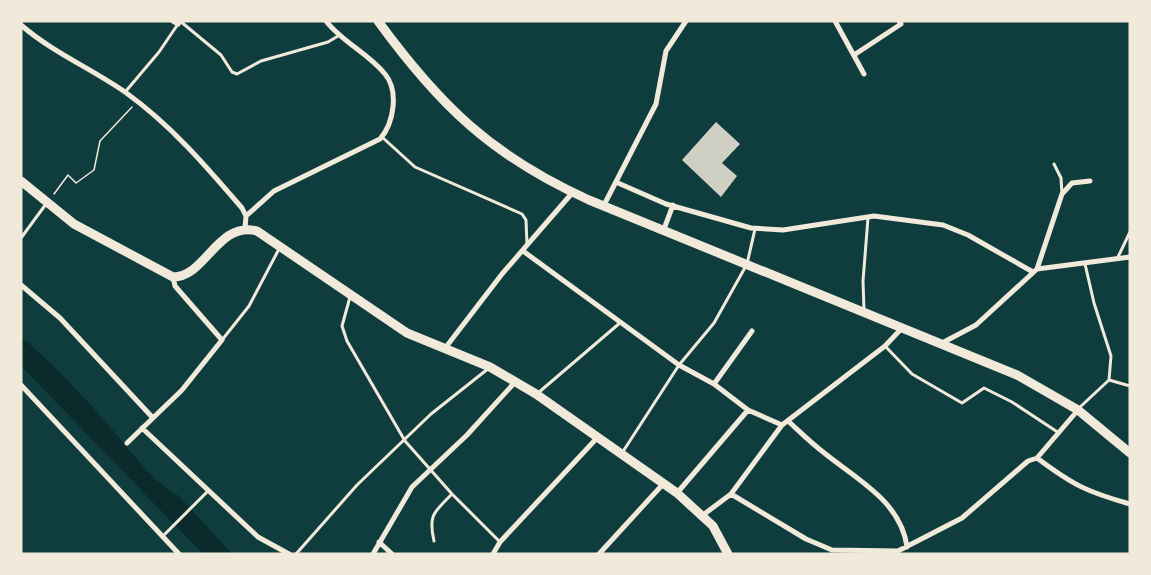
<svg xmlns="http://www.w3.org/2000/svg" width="1151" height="575" viewBox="0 0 1151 575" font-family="Karla,sans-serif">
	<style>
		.water { fill: #0a2a2b }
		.building { fill: #cfcfc3 }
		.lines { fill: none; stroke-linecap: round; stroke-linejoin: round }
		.path { stroke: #f1e9da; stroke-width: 1.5 }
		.service { stroke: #f1e9da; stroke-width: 3 }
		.minor { stroke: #f1e9da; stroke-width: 5 }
		.primary { stroke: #f1e9da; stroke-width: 9 }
		.trunk { stroke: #f1e9da; stroke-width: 9 }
	</style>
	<rect width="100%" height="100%" fill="#0f3d3e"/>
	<path class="water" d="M21,337C54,364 83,396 111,428C131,452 152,481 179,496L232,554H203L21,366Z"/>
	<path class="building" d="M716,122L740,144L722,163L737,176L721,197L682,160Z"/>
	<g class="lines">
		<path class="path" d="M54,194L68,175L76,183L94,170L100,141L132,107"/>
		<path class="service" d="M180,21L221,55L232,72L237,74L261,61L328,42L338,36
			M126,91L159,52L178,24
			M382,137L415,167L522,214L526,220L527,245
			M1054,164L1061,178L1062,194
			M21,238L46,204
			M1118,257L1130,232
			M350,297L342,326L347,341L405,441L452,494L500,542
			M864,310L863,281L868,218
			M222,340L249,306L280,247
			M885,346L912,374L962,403L984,388L1012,402L1059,433
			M1109,380L1130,386
			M538,393L621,322
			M1079,408L1109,380L1111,356L1094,303L1085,264
			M622,453L679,365L714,323L747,264L755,229
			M163,536L208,491
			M434,541C428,515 434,512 452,494
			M296,554L357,485L431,414L489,368"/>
		<path class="minor" d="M173,21L178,24L180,21
			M835,21L864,74
			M21,25C52,52 92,69 125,92C171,125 206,166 242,208L246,216L245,228
			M854,55L901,24L899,21
			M618,183L666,204L751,228L783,230L874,216L943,225L968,235L1033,272
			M604,205L656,104L666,51L686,21
			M246,216L274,191L380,139C394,123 399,91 385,74C368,53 342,42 326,21
			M664,229L673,205
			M523,251L679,365L714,384L748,410L782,425
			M1037,269L1062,194L1072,183L1090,181
			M21,285L60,318L153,418
			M942,343L976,325L1037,269L1130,257
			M446,347L502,274L573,192
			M714,384L752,331
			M21,385L179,554
			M788,421C799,431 811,443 823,452C856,479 901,501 907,547
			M142,428L258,537L289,554
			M127,443L182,390L222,340L175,286L173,277
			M1037,458C1073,485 1087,492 1130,504
			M677,493L748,410
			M731,494L806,539L832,550L898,551L962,518L1028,461L1037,458L1078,410
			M703,515L731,494L782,425L885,346L902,328
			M379,542L392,554
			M373,554L412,487L467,435L516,381
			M493,554L500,542L597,438
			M599,554L664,483"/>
		<path class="primary" d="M21,181L74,224L173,277C206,277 217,221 257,231L407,333L490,367L536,394L677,493L713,526L728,554"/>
		<path class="trunk" d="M378,21C440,106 492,156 589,200L1017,375L1078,410L1130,453"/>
	</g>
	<rect width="1151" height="575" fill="none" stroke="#f1e9da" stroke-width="45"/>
</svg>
